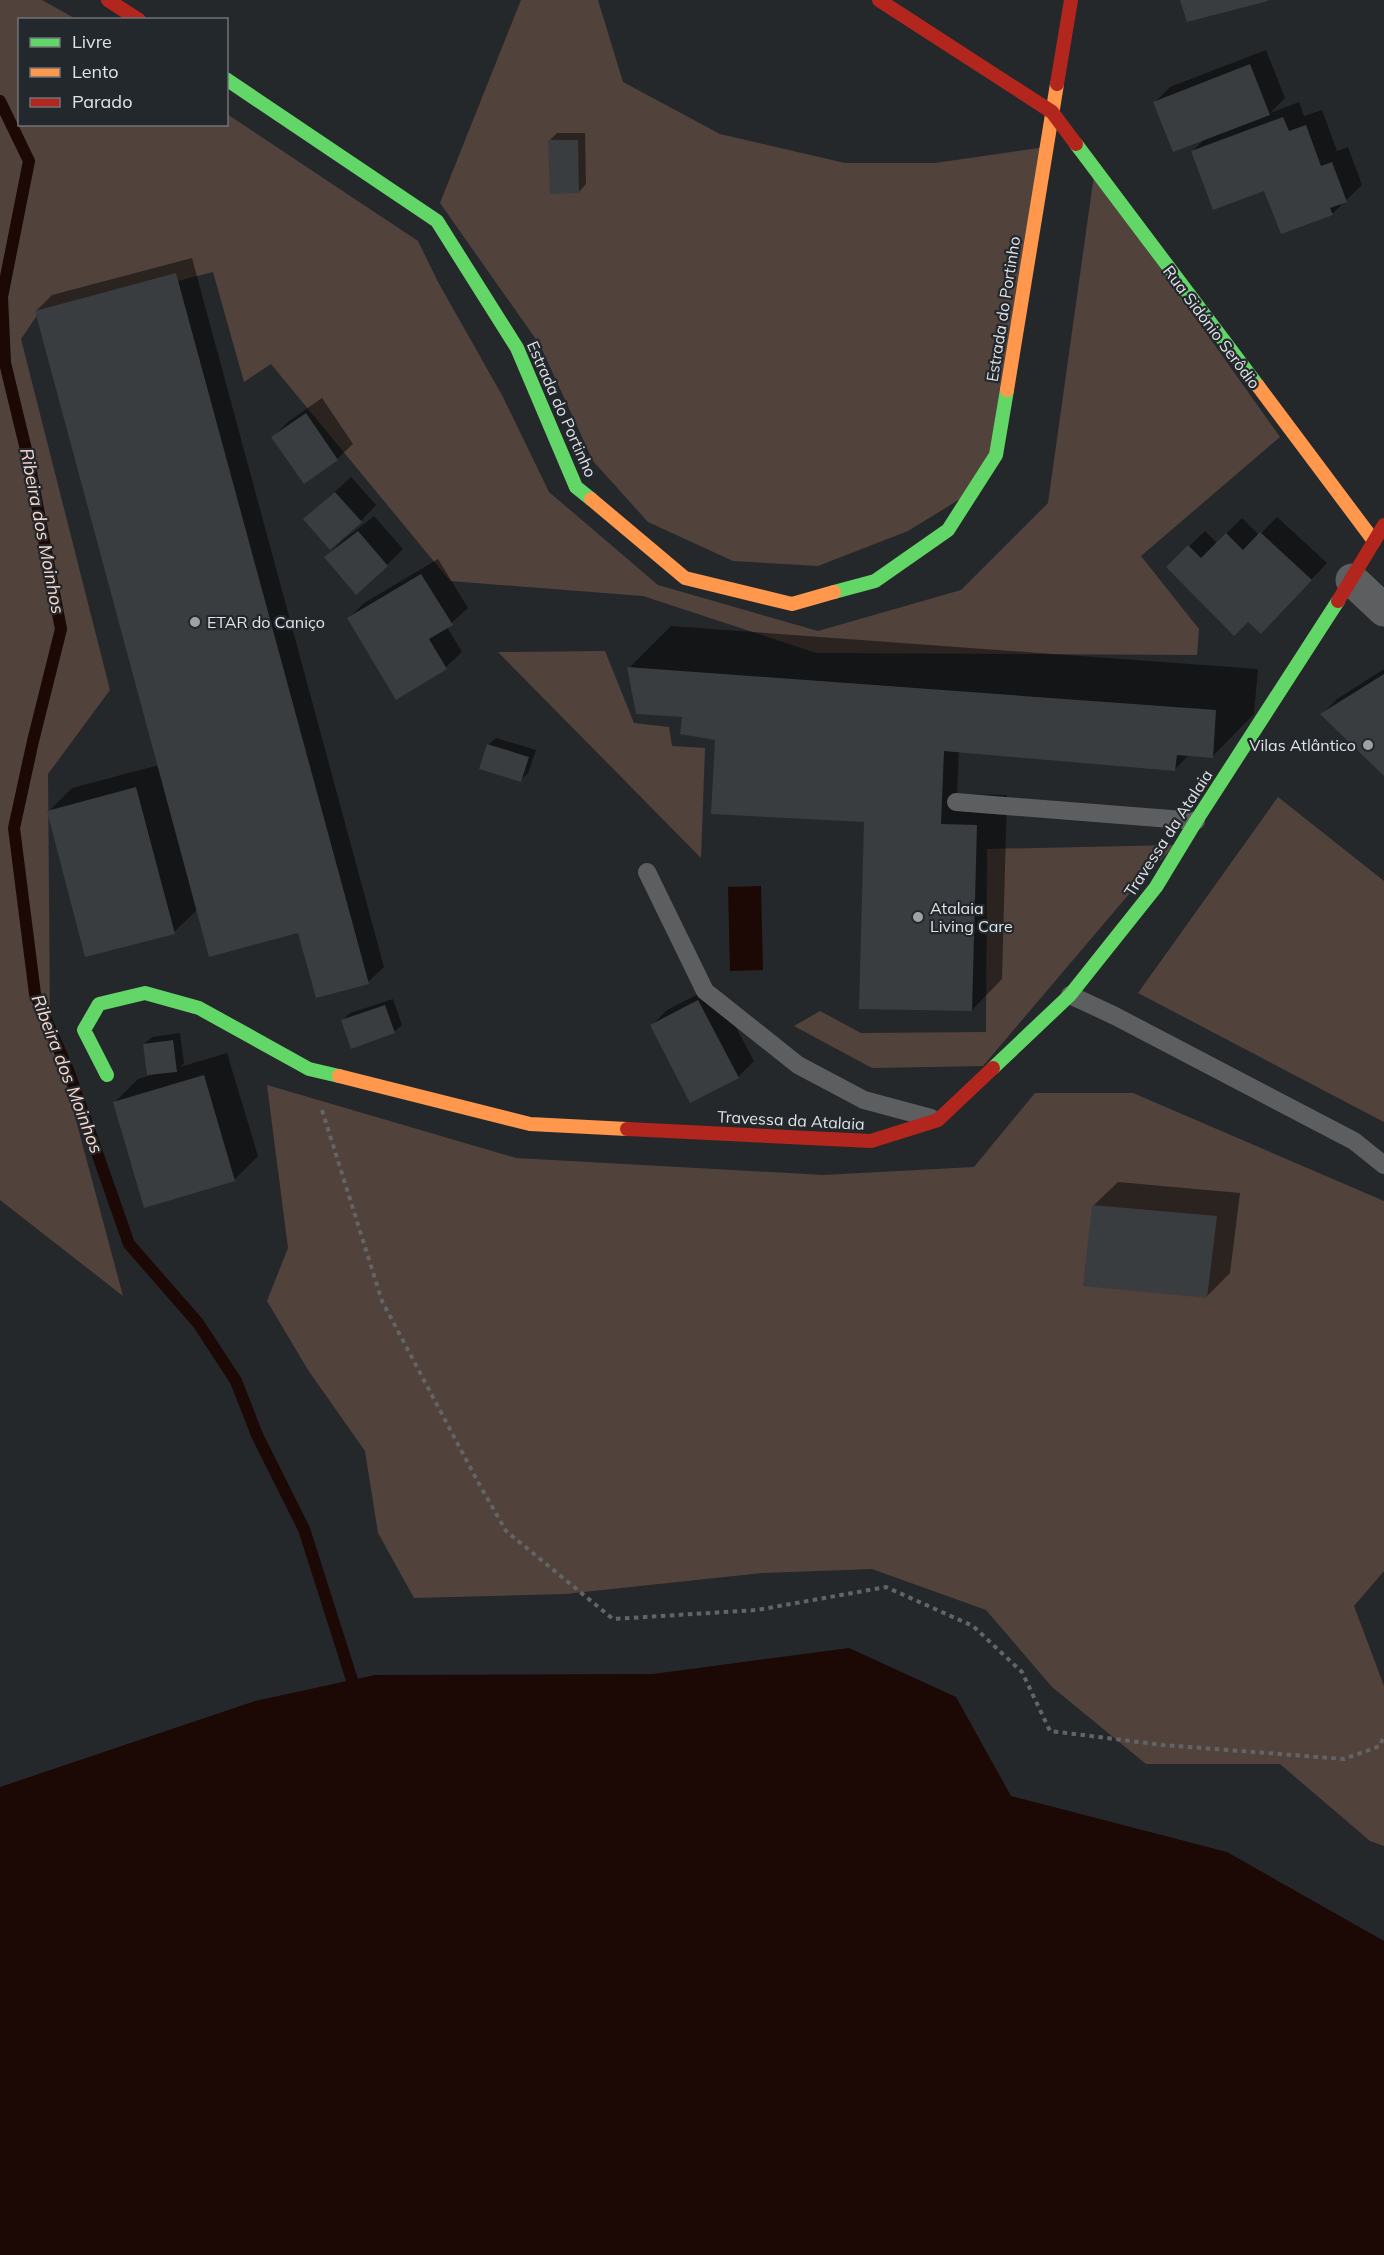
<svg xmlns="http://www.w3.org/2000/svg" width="1384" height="2255" viewBox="0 0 1384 2255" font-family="Mulish,sans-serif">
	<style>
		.green { fill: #52423c }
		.water { fill: #1c0805 }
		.shadow { fill: #0007 }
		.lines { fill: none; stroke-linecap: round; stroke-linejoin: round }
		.stream { stroke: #1c0805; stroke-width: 12 }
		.building { fill: #3a3d3f }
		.path { stroke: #636466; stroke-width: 4; stroke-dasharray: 4.5 4.5; stroke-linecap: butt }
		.lane { stroke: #5c5e5f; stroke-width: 18 }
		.street { stroke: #5c5e5f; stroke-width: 33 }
		.fast { stroke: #63d668; stroke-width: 14 }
		.slow { stroke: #ff974d; stroke-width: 14 }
		.jam { stroke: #b3261e; stroke-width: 14 }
		.poi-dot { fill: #9fa2a5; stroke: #23282d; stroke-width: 2 }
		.labels { text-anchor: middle; stroke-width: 4.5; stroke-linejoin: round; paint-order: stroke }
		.street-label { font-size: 16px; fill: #e0e3e7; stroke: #23282d }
		.poi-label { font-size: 16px; fill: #e0e3e7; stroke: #23282d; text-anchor: start }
		.water-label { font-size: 18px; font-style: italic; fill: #fdd9cc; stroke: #23282d }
	</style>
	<rect width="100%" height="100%" fill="#25282b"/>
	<path class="green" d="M0,0H42L76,19L20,20V124H226L227,114L418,241L438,282L503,397L549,492L658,585L818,631L961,590L1048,503L1094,175L1280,437L1141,556L1199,629L1197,655L816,653L643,596L450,581L271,364L244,382L213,272L36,317L21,339L110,690L48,774L50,1023L123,1296L0,1200Z
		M521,0H598L623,82L720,134L845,163H935L1046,147L1003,437L965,496L908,531L818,566L733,561L648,522L593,461L540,345L440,203Z
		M605,651L634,723L669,727L672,746L705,748L701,858L498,652Z
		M1278,797L1384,881V1122L1138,993Z
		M1175,845L1135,887L983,1066L872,1068L794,1026L820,1011L861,1033L986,1032L987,849Z
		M267,1085L516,1158L823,1175L974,1167L1035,1093H1133L1384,1201V1571L1354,1606L1384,1686V1846L1370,1841L1280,1764H1146L1052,1687L986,1610L872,1569L762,1573L565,1594L414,1598L378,1533L365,1451L308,1370L267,1301L288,1248Z"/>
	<path class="water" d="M761,886L763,970L730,971L728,887Z
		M849,1648L956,1697L1011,1796L1227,1852L1384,1941V2255H0V1787L255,1701L375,1675L653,1674Z"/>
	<path class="shadow" d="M1266,50L1285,98L1270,113L1299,102L1304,116L1322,110L1337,151L1348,147L1362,185L1332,214L1265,189L1192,151L1206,138L1155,102L1170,87Z
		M557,133H585L586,184L579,192L549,141Z
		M192,258L384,967L368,982L299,931L198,909L174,932L49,811L72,788L159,765L36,311L52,295Z
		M322,398L353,444L337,459L273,437L289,421Z
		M351,477L376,505L361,521L305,519Z
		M374,516L403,549L387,565L326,557L342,541Z
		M1277,517L1327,563L1277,616L1248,619L1168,567L1205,531L1217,543L1242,518L1259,535Z
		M438,559L468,608L447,627L462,652L446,667L397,698L348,619L364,603Z
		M671,626L1258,669L1254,714L1213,756L1189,755L1175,769L959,751L957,794L1007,795L1002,979L972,1010L866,823L717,738L683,716L629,668Z
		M1384,669V774L1322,714L1337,699Z
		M496,738L536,750L528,773L521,780L488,745Z
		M714,986L754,1061L738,1077L652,1025L667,1010Z
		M393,999L402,1025L394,1032L343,1020L350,1013Z
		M180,1033L184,1063L180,1067L227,1053L258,1156L234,1180L114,1103L138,1079L155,1074L144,1044L152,1037Z
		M1118,1182L1240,1193L1230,1273L1207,1296L1094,1205Z"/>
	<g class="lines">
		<path class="stream" d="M0,101L29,161L2,297L5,363L29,462L61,629L33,741L14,828L35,994L68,1070L129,1244L198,1323L236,1381L257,1435L304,1529L352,1680"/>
	</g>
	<path class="building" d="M1180,0H1268V1L1187,22Z
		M1250,64L1270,115L1173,152L1153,102Z
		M1283,117L1289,131L1306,125L1321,166L1332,162L1347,202L1330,208L1333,215L1281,234L1264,191L1213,210L1191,151Z
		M548,140H578L579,193L550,194Z
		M176,273L369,984L316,998L298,933L209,957L35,311Z
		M306,413L338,460L304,484L271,437Z
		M335,492L362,522L330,550L303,519Z
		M358,531L388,566L356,595L324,557Z
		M1260,532L1312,580L1261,634L1248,622L1234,636L1166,567L1188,545L1201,558L1226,533L1243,550Z
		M421,574L453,625L429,639L447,669L396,700L347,618Z
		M627,667L1216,710L1213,758L1177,755L1175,771L944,751L941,824L977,825L972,1011L859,1009L864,822L711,814L715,740L680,734L682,717L636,714Z
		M1384,674V776L1320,714Z
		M487,744L529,757L521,782L479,769Z
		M136,787L175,934L85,957L47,811Z
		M698,1000L739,1078L690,1103L650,1025Z
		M385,1005L395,1033L351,1049L341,1020Z
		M173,1040L177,1072L147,1075L143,1044Z
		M204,1075L235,1181L144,1208L113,1102Z
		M1092,1205L1217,1216L1207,1298L1083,1286Z"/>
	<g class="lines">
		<path class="path" d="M322,1110L382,1301L478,1482L506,1531L613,1619L757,1610L886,1587L973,1626L1022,1672L1050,1731L1163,1745L1344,1759L1380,1746L1384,1735"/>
		<path class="lane" d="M956,802L1196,821
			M647,872L705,991L798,1065L864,1100L931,1118
			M1070,995L1115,1016L1354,1141L1384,1165"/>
		<path class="street" d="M1352,580L1384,610"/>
		<path class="fast" d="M226,79L437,221L517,348L576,487L591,499
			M1076,144L1258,386
			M834,592L875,581L948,530L996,455L1007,390
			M993,1068L1070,995L1156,887L1196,821L1338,601
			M107,1075L84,1030L99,1004L145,993L199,1008L309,1069L339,1076"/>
		<path class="slow" d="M1258,386L1374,541
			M1007,390L1057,84
			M591,499L685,578L792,604L834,592
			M339,1076L530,1124L627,1129"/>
		<path class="jam" d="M108,0L139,20
			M879,0L1052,112L1076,144
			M1057,84L1071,0
			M1338,601L1384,525
			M627,1129L871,1141L938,1120L993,1068"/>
	</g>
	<g class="poi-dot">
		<circle cx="195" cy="622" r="6"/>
		<circle cx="1368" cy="745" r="6"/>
		<circle cx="918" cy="917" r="6"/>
	</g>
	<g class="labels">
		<g class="street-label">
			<text transform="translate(1003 309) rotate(-81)" y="6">Estrada do Portinho</text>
			<text transform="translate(1212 327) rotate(53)" y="6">Rua Sidónio Serôdio</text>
			<text transform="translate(562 409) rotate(66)" y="6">Estrada do Portinho</text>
			<text transform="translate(1168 833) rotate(-57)" y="6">Travessa da Atalaia</text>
			<text transform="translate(791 1120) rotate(3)" y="6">Travessa da Atalaia</text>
		</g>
		<g class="poi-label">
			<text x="207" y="628">ETAR do Caniço</text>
			<text x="1356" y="751" text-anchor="end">Vilas Atlântico</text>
			<text x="930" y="914">Atalaia<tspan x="930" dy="18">Living Care</tspan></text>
		</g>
		<g class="water-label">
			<text transform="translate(42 531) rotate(79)" y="6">Ribeira dos Moinhos</text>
			<text transform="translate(67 1074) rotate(69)" y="6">Ribeira dos Moinhos</text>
		</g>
	</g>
	<rect x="18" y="18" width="210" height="108" fill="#23282d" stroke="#6f7377" stroke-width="1.5"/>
	<rect x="30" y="38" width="30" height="9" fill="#63d668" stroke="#6f7377" stroke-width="1.5"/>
	<text x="72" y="48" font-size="18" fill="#e0e3e7">Livre</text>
	<rect x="30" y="68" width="30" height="9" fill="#ff974d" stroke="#6f7377" stroke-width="1.5"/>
	<text x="72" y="78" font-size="18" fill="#e0e3e7">Lento</text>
	<rect x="30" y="98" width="30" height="9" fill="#b3261e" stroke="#6f7377" stroke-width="1.5"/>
	<text x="72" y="108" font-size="18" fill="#e0e3e7">Parado</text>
</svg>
